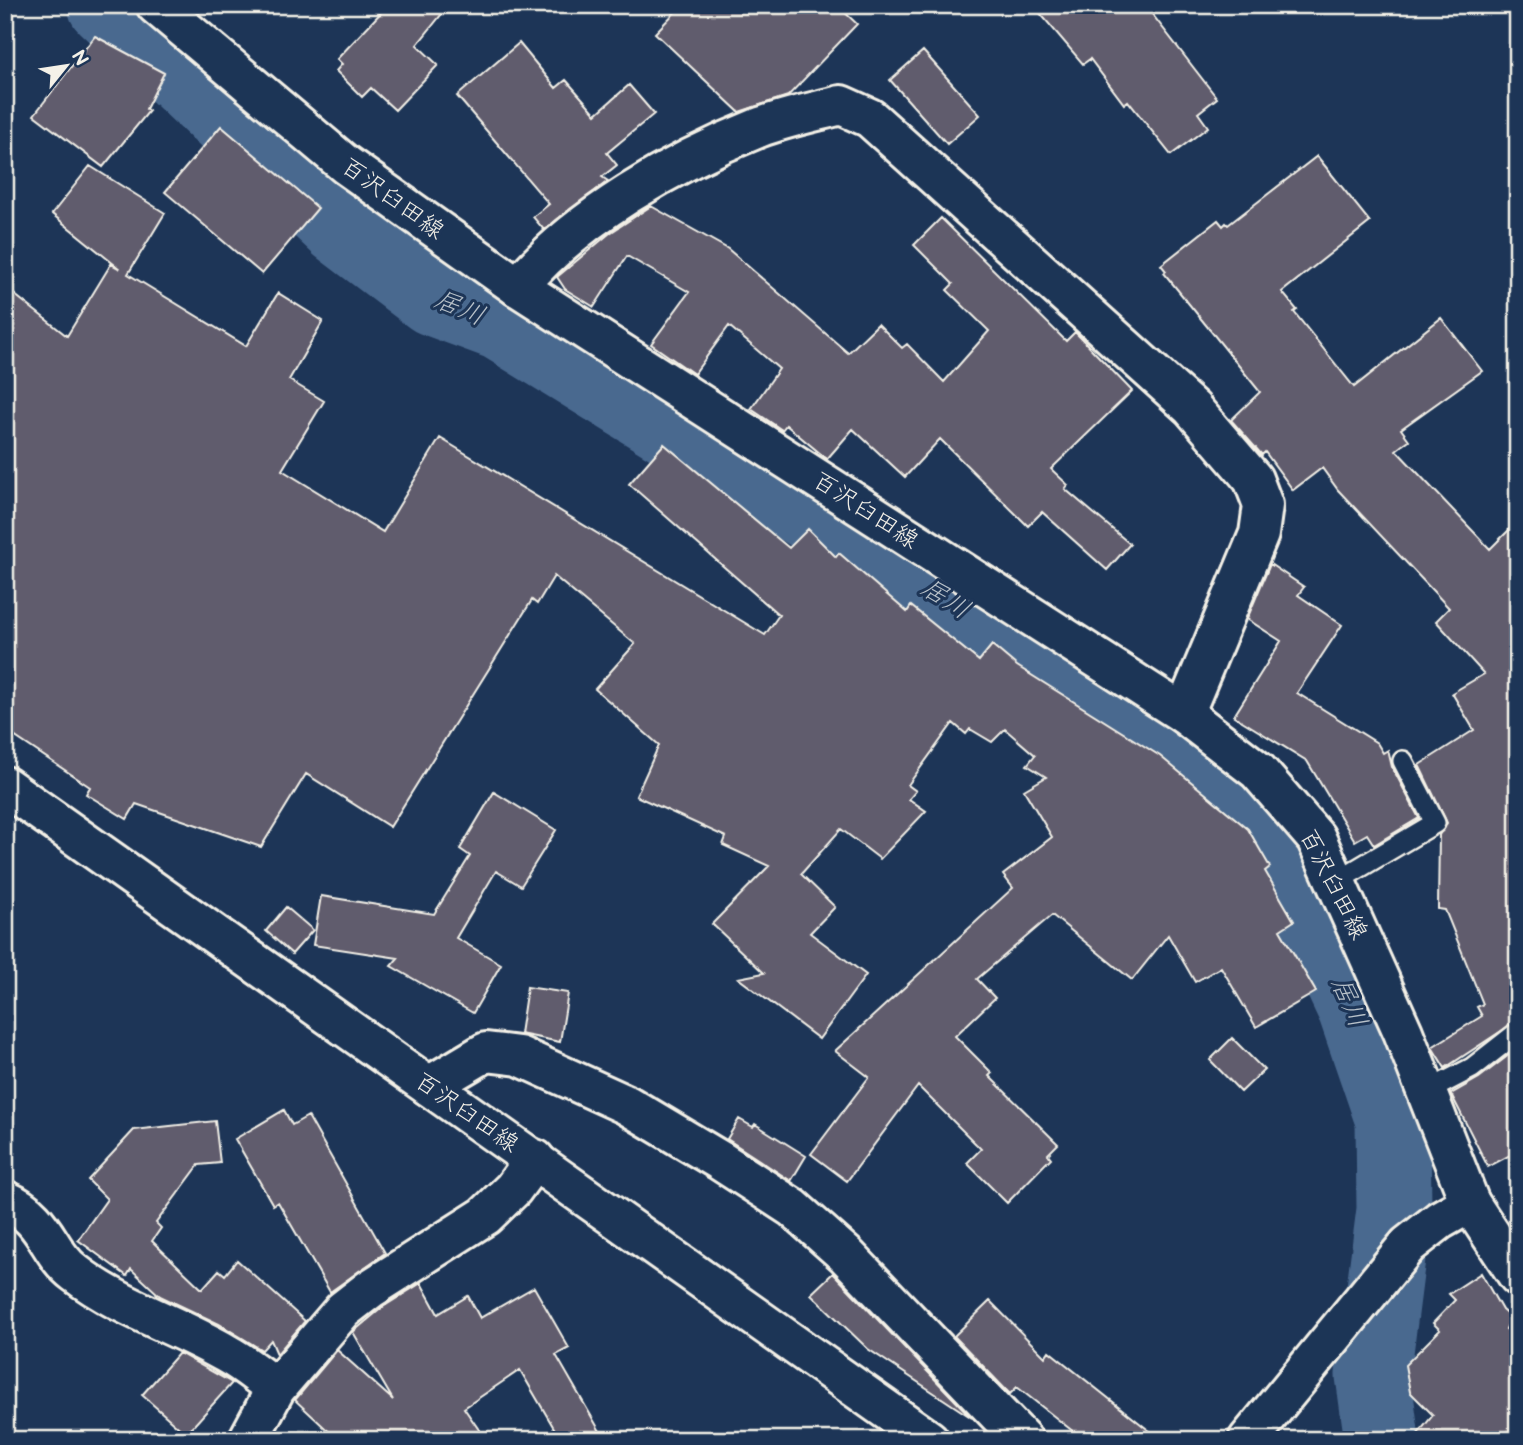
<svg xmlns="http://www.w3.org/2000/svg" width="1523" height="1445" viewBox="0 0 1523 1445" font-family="'Balsamiq Sans','Klee One',sans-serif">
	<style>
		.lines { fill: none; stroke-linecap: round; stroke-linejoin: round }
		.river { stroke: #4a698f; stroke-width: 75 }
		.building { fill: #605b6d; stroke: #f4f1e8; stroke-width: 2 }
		.lane-casing { stroke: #f4f1e8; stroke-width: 24 }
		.street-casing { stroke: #f4f1e8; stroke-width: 44 }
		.secondary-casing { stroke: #f4f1e8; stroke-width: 44 }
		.lane { stroke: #1d3557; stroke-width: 19 }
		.street { stroke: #1d3557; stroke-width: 38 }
		.secondary { stroke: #1d3557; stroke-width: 38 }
		.labels { text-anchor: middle; stroke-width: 6; stroke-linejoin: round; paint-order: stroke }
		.street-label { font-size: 24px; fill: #f4f1e8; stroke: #1d3557 }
		.water-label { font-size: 26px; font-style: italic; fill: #b8c1c9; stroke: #1d3557 }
	</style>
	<rect width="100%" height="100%" fill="#1d3557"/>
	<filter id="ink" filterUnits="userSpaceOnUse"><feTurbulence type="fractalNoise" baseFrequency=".0143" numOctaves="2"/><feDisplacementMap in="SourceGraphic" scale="14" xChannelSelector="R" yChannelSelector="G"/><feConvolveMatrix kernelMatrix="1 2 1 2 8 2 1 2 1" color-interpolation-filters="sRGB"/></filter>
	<g filter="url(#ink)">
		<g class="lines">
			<path class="river" d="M105,5L340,228L432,298L500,323L1142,718L1220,785L1286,862L1355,1009L1393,1120L1394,1210L1373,1375L1382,1440"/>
		</g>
		<path class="building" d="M388,5H449L417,45L438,65L395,110L371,88L362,97L336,71L342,64L337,59Z
			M682,5H837L857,24L788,96L739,112L655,33Z
			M1033,5H1145L1217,98L1198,113L1208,127L1171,155L1128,101L1124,104L1090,59L1083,64Z
			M95,36L164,73L146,109L149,111L103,167L34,115Z
			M519,43L556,88L566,80L596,114L629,85L654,114L607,153L617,165L602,177L608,181L544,230L533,217L549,204L457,96Z
			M923,51L980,115L947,144L890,80Z
			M221,126L318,208L262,274L165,192Z
			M1317,156L1370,222L1282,292L1297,310L1294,312L1354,387L1441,318L1482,371L1401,429L1409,440L1396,450L1490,549L1518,521V1020L1445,1068L1432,1047L1482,1016L1477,1007L1483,1004L1445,910L1438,909L1439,835L1447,823L1419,765L1474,730L1452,693L1484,674L1436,621L1449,608L1338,490L1322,468L1293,490L1265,452L1262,455L1231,420L1260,392L1164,273L1166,271L1161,265L1218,220L1223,226L1226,223L1228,225Z
			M90,166L165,213L128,274L246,346L278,293L323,321L289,380L324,401L282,470L383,532L440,438L765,635L779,615L629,484L664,444L789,548L808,529L836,557L839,553L907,612L911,606L979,661L992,645L1017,666L1160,756L1248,829L1270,867L1265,871L1294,921L1280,930L1316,992L1256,1027L1221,967L1195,982L1168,935L1132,980L1052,915L977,979L995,998L955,1036L992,1073L989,1076L1058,1144L1048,1154L1051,1158L1007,1203L967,1163L981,1149L918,1086L847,1181L811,1154L869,1077L835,1051L1013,888L1003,875L1052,837L1024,790L1046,777L1027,765L1035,755L1005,729L992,742L970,729L966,734L953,723L908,785L916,791L909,799L926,811L880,859L841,829L801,874L835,907L810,933L866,975L819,1039L738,978L764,973L712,924L769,866L723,845L726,837L636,796L659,745L595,689L635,644L554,576L537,604L532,600L390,827L306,774L261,847L136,804L127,819L86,794L90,787L5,730V287L67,336L111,264L120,269L52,214Z
			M651,206L728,249L848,353L878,324L902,348L907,344L944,382L989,331L947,290L953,284L914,245L941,218L1066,341L1075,332L1132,391L1051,469L1068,485L1065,489L1130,544L1107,570L1042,512L1028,526L940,439L905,477L853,429L827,459L786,425L782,430L751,409L779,369L729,326L694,374L651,344L689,292L627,256L594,307L565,289L557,277L610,233Z
			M1270,564L1304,587L1298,595L1342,625L1297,693L1377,743L1383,753L1388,750L1392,767L1419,818L1374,845L1367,834L1355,841L1307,761L1234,716L1281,641L1247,619Z
			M494,792L556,830L521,886L496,871L456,938L501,964L473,1013L391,966L398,958L313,945L321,896L434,914L470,856L460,849Z
			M286,907L313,930L292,954L266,931Z
			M527,987L568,993L560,1042L520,1034Z
			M1232,1038L1264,1070L1241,1092L1210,1060Z
			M1518,1048V1151L1488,1167L1451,1094L1479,1078Z
			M284,1110L292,1125L308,1116L385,1253L330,1292L278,1202L273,1205L235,1139Z
			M739,1119L753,1127L755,1124L806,1156L791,1181L727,1139Z
			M215,1121L220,1163L199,1165L156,1223L161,1228L152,1241L202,1289L219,1270L225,1275L237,1260L305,1321L277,1354L271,1340L262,1350L219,1324L160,1296L131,1269L127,1276L78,1240L107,1199L88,1180L134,1130Z
			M833,1273L972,1418L868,1349L811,1294Z
			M1481,1273L1502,1310L1511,1318L1506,1329L1518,1339V1440H1413L1433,1415L1410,1392L1405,1365L1440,1330L1433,1323L1455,1300L1449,1294Z
			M421,1283L438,1314L468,1296L480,1318L534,1287L569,1348L556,1355L605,1440H561L520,1370L464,1408L486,1440H338L295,1400L337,1350L393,1400L353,1332L383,1307Z
			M990,1301L1045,1357L1049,1351L1161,1440H1084L1017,1387L1010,1394L954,1336Z
			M179,1353L232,1383L186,1434L142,1395Z"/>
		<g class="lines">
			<defs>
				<path id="lane" d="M1337,881L1435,823L1403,761
					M1426,1092L1472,1068L1518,1032"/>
				<path id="street" d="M518,287C575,218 675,161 758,128C784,118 814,112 841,105L870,118L1192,408L1253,479L1263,505L1259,534L1184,714
					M429,1086L486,1052L519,1056L627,1105L719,1160L793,1208L846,1255L1023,1440
					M5,1200C47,1218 47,1252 75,1273C120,1308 178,1325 227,1354C244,1363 260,1377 276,1388
					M1470,1203L1518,1276
					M248,1440L276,1388L343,1310L370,1289L485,1216L513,1189L535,1159"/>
				<path id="secondary" d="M156,5L346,165L518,287L1184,714L1258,771L1316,838L1403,1032L1470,1203L1440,1220L1408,1245L1248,1440
					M5,786L929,1440"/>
			</defs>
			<use href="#lane" class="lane-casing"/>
			<use href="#street" class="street-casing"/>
			<use href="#secondary" class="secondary-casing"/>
			<use href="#lane" class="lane"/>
			<use href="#street" class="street"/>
			<use href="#secondary" class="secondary"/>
		</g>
	</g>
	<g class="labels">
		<g class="street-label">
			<text transform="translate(393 198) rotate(36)" y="8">百沢臼田線</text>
			<text transform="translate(866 510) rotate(33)" y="8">百沢臼田線</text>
			<text transform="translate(1334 884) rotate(63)" y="8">百沢臼田線</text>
			<text transform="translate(467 1112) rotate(35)" y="8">百沢臼田線</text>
		</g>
		<g class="water-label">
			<text transform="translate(460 307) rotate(23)" y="9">居川</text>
			<text transform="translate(946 598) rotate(32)" y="9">居川</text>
			<text transform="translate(1350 1002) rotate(67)" y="9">居川</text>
		</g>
	</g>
	<rect width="1523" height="1445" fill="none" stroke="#1d3557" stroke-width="28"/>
	<rect x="14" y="14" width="1495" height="1417" fill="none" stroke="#f4f1e8" stroke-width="2.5" filter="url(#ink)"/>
	<g transform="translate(66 66) rotate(60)" stroke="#1d3557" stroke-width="5" paint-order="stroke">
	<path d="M0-5L12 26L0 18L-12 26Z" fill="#f4f1e8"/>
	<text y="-10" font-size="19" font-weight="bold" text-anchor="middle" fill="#f4f1e8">N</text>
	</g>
</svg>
